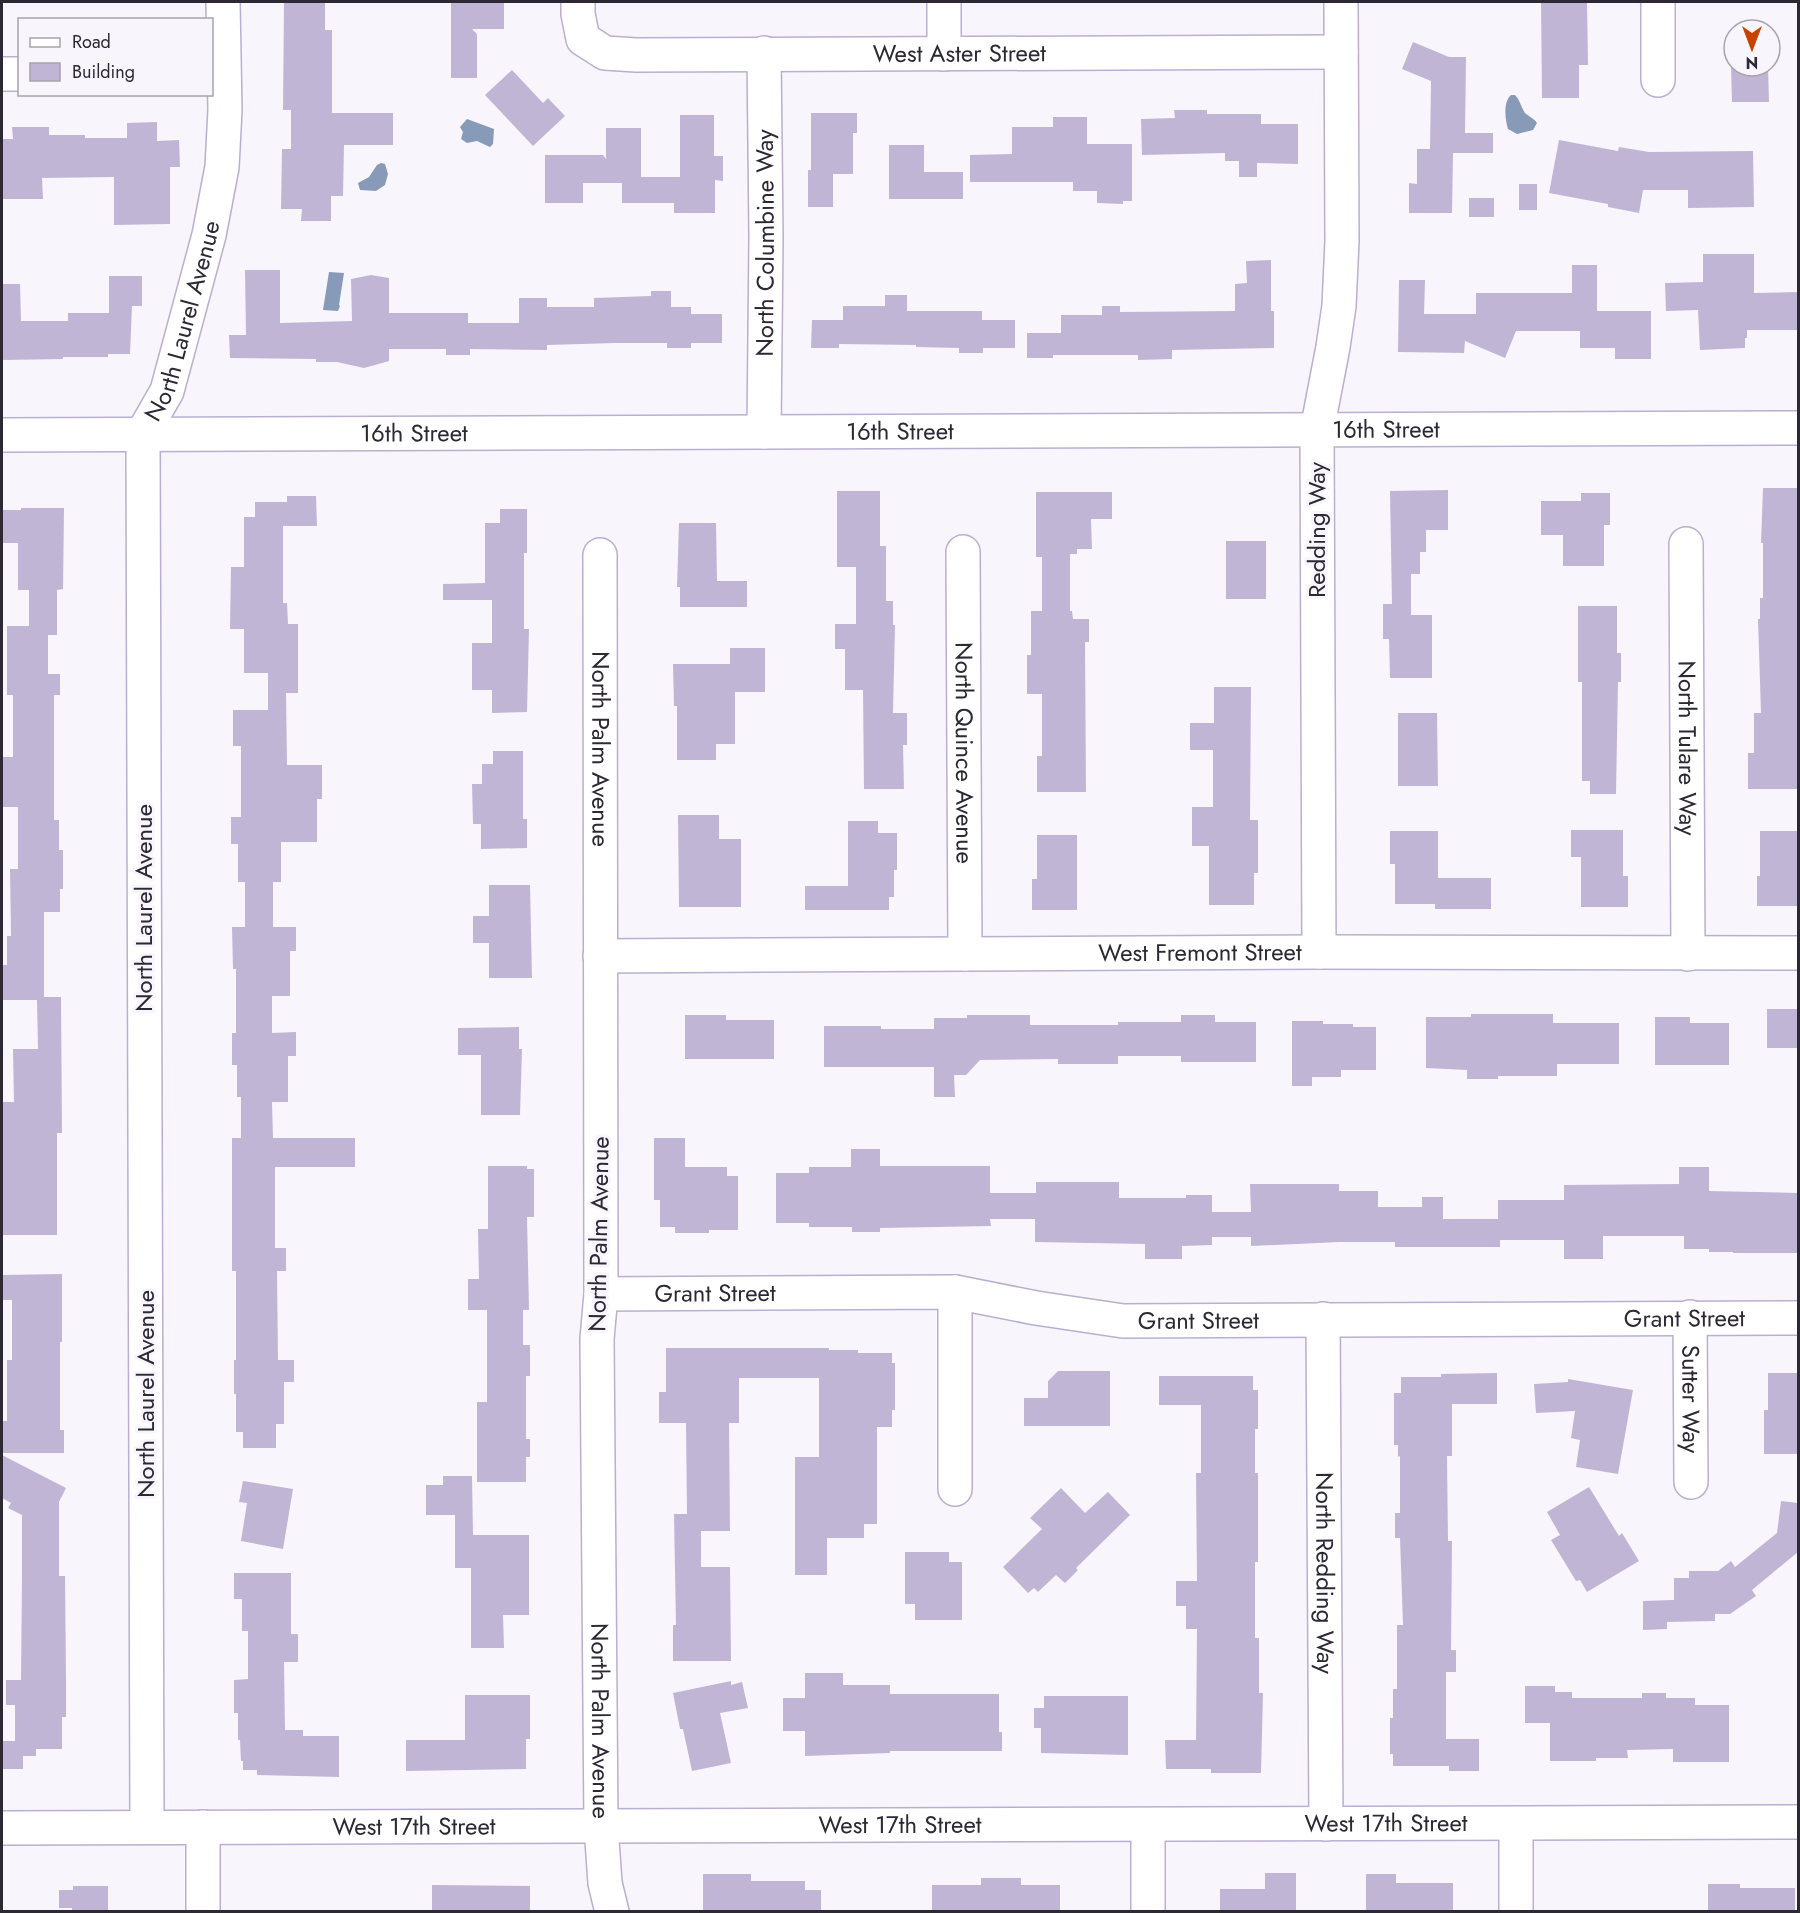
<svg xmlns="http://www.w3.org/2000/svg" width="1800" height="1913" viewBox="0 0 1800 1913" font-family="Jost,sans-serif">
	<style>
		.water { fill: #879ab7 }
		.building { fill: #c1b5d6 }
		.lines { fill: none; stroke-linecap: round; stroke-linejoin: round }
		.minor-casing { stroke: #baafd0; stroke-width: 36 }
		.major-casing { stroke: #baafd0; stroke-width: 36 }
		.minor { stroke: #fff; stroke-width: 33 }
		.major { stroke: #fff; stroke-width: 33 }
		.labels { text-anchor: middle; stroke-width: 6; stroke-linejoin: round; paint-order: stroke }
		.street-label { font-size: 24px; fill: #2c2834; stroke: #f8f5fc }
	</style>
	<rect width="100%" height="100%" fill="#f8f5fc"/>
	<path class="water" d="M1511,95H1515C1520,100 1521,107 1525,113C1529,117 1534,118 1537,123L1533,130L1517,134L1508,129C1505,119 1503,102 1511,95Z
		M467,119L494,129L493,144L490,147L477,141L467,143L461,139L463,132L460,127Z
		M381,163L385,164L388,174L385,185L376,191L360,190L358,183L369,177L377,165Z
		M329,272L344,273L339,305L340,306L338,311L323,310Z"/>
	<path class="building" d="M284,2H325V30H332V113H393V145H344L343,196H331V221H301L302,209H281L282,149H291V110H283Z
		M451,2H504V29H472L477,34V78H451Z
		M1541,2H1587L1588,65H1579V98H1542Z
		M1413,42L1449,57H1466L1465,133H1493V153H1453L1452,213H1409V183L1417,184V149H1430L1431,81L1402,69Z
		M1731,66H1768L1769,102H1732Z
		M512,70L543,103L548,98L565,116L533,146L485,95Z
		M1174,110H1207V114H1261V124H1298V164L1257,163V177H1239V161H1225V153L1142,155L1141,119L1175,118Z
		M811,113H857V133H853V174H833V207H808V170H811Z
		M680,115H714V156H723V181L715,180V213H674V203H622V183H583V203H545V155H603L606,159V128H641V177H680Z
		M1053,117H1087V144H1132V201H1123V204L1097,203V191H1073V182H970V155L1012,154V127H1053Z
		M157,122V141L179,140L180,167H170V224L114,225V177L42,178L43,199H2V139H13L12,127H49V135H85V138H127V123Z
		M1559,140L1618,151L1619,147L1649,152L1753,151L1754,207L1688,208V190H1643L1639,213L1608,207V204L1549,193Z
		M889,145H924V172H963V199H889Z
		M1519,184H1537V210H1519Z
		M1469,198H1494V217H1469Z
		M1703,254H1754V293L1798,292V330H1747V338H1745V348L1700,350L1698,310L1666,311L1665,283L1703,282Z
		M1271,260V311H1274V348L1172,350V359L1138,360V355H1053V358H1027V333H1061V315H1102V306H1120V312L1235,311V284L1247,283L1246,261Z
		M1572,265H1597V311H1651V359H1615V348H1580V331H1516L1505,358L1465,341L1464,353L1398,352L1399,280H1425L1424,314H1476V293H1572Z
		M245,270H280V323L352,321L351,279L371,275L389,278V313H468V323H519V298H547V307H594V298L651,296V291H671V307H691V314H722V343H691V348H667V343H615L547,345V350L470,349V355H446V349H389V361L364,368L337,362H316V359L230,358L229,335H246Z
		M109,276H142V306H132L130,354H108V357H63V359L2,360V284H20L21,321H68V313H109Z
		M885,295H907V311H982V320H1015V348H983V353H959V348L916,347V345L839,344V348H811L812,320H843V306H885Z
		M1763,488H1798V754H1797V789H1748V753H1754V713H1761L1758,619H1760V598H1763V543H1761Z
		M1448,490V530H1426V552H1420V574H1411V615H1432V678H1390L1389,639H1383V604H1392L1390,491Z
		M837,491H880V546H886V601H893V625H895L893,713H907V745H903L904,789H864L863,690H845V649H835V624H856V567H837Z
		M1036,492H1112V519H1091L1092,549H1077V554H1070V611H1072L1073,619H1089V642H1085L1086,792H1037V756H1042V694H1027V655H1031V611H1042V557H1036Z
		M1581,493H1610V525H1604V566H1563V535H1541V501H1581Z
		M287,496H316L317,526H283V603H287L288,624H298V693H286L287,765H322V799H317V842H281V882H273V927H296V951H290V996H272V1033L296,1032V1056H288V1102H272L273,1138H355V1167H275V1248H286V1271H277L278,1360H294V1382H284V1424H276V1448H243V1432H236V1394H234V1360H236V1271H232V1138H241V1097H237V1065H232V1033H236V969H233L232,927H245V882H238V844H231V817H241V746H233V710H268V673H244V629H230L231,567H244V517H255V502H287Z
		M21,508H64L63,589L57,590V635H48V674H60V695H54V820H59V850H63V889H60V912H44V997H61L62,1133H57V1235H2V1102H14L13,1049H38L37,1000H2V965H7V936H11L10,869H18V807H2V757H13V695H7V626H29V590H18V543H2V510H21Z
		M500,509H527V553H524V629H529L527,712L492,713V690H472V643H492V600H443V584L485,583V523H500Z
		M679,523H716L717,581H747V607H680V587H677Z
		M1226,541H1266V599H1226Z
		M1578,606H1617V653H1621V682H1618L1616,794H1590V781H1582V682H1578Z
		M730,648H765V692H735V744H716V760H677V706H674L673,664H730Z
		M1214,687H1251L1250,820H1258V873H1254V905H1209V846H1192V807H1213V750H1190V723H1214Z
		M1398,713H1437L1438,786H1398Z
		M493,751H523V819H527V848L481,849V824H473L472,784H482V764H493Z
		M678,815H719V839H741V907H679Z
		M848,821H878V833H897V870H894V897H889V910H805V886H848Z
		M1571,830H1623V876H1628V907H1581V857H1571Z
		M1390,831H1438V878H1491V909H1435V904H1395V864H1390Z
		M1760,831H1798V906H1757V876H1760Z
		M1037,835H1077V910H1032V879H1037Z
		M489,885H530L532,978H489V943H473V916H489Z
		M1767,1009H1798V1048H1767Z
		M1471,1014H1553V1023H1619V1064H1557V1076H1498V1079H1467V1070L1426,1068V1017H1471Z
		M685,1015H726V1020H774V1059H685Z
		M967,1015H1030V1025H1118V1022H1181V1015H1215V1022H1256V1062H1181V1056H1118V1064H1058V1059L980,1060L966,1075H954L955,1097H934V1067H824V1026H881V1029H934V1018H967Z
		M1655,1017H1690V1023H1729V1065H1655Z
		M1292,1021H1323V1024H1353V1027H1376V1070H1341V1077H1312V1086H1292Z
		M519,1027V1049H522L520,1115H481V1055H458V1028Z
		M654,1138H685V1167H727V1176H738V1230H709V1233H675V1227H660V1200H654Z
		M851,1149H880V1166H990V1193H1036V1182H1119V1198H1186V1195H1212V1212H1251L1250,1184H1339V1191H1378V1207H1422V1197H1443V1219H1498V1200H1564V1185L1679,1184V1167H1709V1191L1798,1193V1253H1733V1252H1709V1249H1684V1236H1603V1259H1564V1240H1500V1247H1395V1242H1339L1251,1246V1237H1212V1245L1182,1246V1259H1145V1244L1035,1242V1219H990L991,1226L880,1228V1232H852V1227H809V1223H776V1173H809V1167H851Z
		M488,1166H527V1169H534V1217H527L529,1310H523V1345H530V1376H526V1439H530V1457H526V1482H477V1402H487V1310H468V1279H479L478,1229H488Z
		M62,1274V1342H60V1430H64V1453H2V1421H7V1360H12V1300H2V1275Z
		M666,1348H829V1350H858V1353H892V1363H895V1410H892V1427H877V1524H864V1538H827V1575H795V1457H819V1378H739V1423H729L730,1531H701V1567H730L731,1661H673V1625H676L674,1514H687L686,1423H659V1392H666Z
		M1058,1371H1110V1426H1024V1398H1048V1381Z
		M1497,1373V1404H1452V1456H1447L1448,1541H1452L1451,1650H1456V1672H1446V1739H1479V1771H1449V1766H1393V1754H1390V1718H1393V1689H1397V1625H1403L1400,1538H1395V1513H1400V1456L1398,1457V1445H1394V1393H1401V1377H1441V1374Z
		M1768,1373H1798V1454H1764V1410H1768Z
		M1159,1376H1253V1390H1258V1429H1255V1473H1258V1562H1255V1638H1259V1693H1263L1261,1773H1211V1769H1166L1165,1740H1196L1197,1629H1186V1606H1176V1581H1197L1196,1473H1201V1405H1159Z
		M1568,1379L1633,1390L1618,1474L1576,1467L1580,1440L1571,1438L1575,1411L1536,1413L1534,1384L1568,1382Z
		M2,1455L66,1488L59,1502V1576H65L66,1680V1717H62V1749H36V1756H23V1769H2V1741H15V1705H6V1680H21L22,1576V1515L8,1508L11,1503L2,1498Z
		M443,1476H472L473,1535H529V1615H503L504,1648H471V1568H455V1515H426V1485H443Z
		M243,1481L293,1489L283,1549L241,1541L247,1503L239,1502Z
		M1589,1487L1619,1536L1622,1533L1639,1561L1587,1592L1580,1580L1576,1581L1551,1540L1560,1535L1547,1512Z
		M1061,1488L1085,1513L1108,1492L1130,1515L1076,1568L1078,1570L1065,1583L1056,1575L1038,1592L1034,1588L1028,1593L1003,1567L1042,1529L1030,1518Z
		M1781,1501L1798,1503V1552L1752,1590L1756,1596L1730,1614H1715V1621L1667,1622V1629L1643,1630V1601L1674,1600V1578H1689V1571H1718L1731,1561L1735,1567L1777,1533Z
		M905,1552H949V1562H962V1620H915V1604H905Z
		M234,1573H291V1634H298V1662H284L285,1730H303V1736H339V1777L257,1775V1770H243V1761H241L240,1740H238V1713H234V1680L248,1679V1631H242V1599H234Z
		M805,1673H843V1685H890V1694H999V1732H1002V1751H890V1753L805,1756V1731H783V1698H805Z
		M731,1681V1685L742,1682L748,1708L720,1713L731,1763L692,1771L683,1729H680L673,1693Z
		M1525,1686H1555V1692H1572V1698H1642V1693H1666V1698H1695V1705H1729V1762H1673V1749L1627,1750L1628,1758H1596V1761H1550V1723H1525Z
		M465,1695H530V1739H526V1769L406,1771V1740H465Z
		M1044,1696H1128V1755L1041,1753V1728H1034V1708H1044Z
		M1265,1873H1296V1911H1220V1889H1265Z
		M703,1874H751V1881H805V1890H821V1911H703Z
		M1366,1874H1396V1883H1453V1911H1366Z
		M981,1878H1021V1885H1060V1911H932V1885H981Z
		M1708,1884H1740V1888H1795V1911H1708Z
		M432,1885L530,1886V1911H432Z
		M73,1886H108V1911H72V1908H59V1890H73Z"/>
	<g class="lines">
		<defs>
			<g id="minor">
				<path id="s1" d="M578,2V14L583,39L605,53L636,55L1341,52"/>
				<path d="M944,2V54"/>
				<path d="M1658,2V80"/>
				<path d="M2,74H20"/>
				<path id="s2" d="M764,432L766,238L764,53"/>
				<path id="s3" d="M1686,544L1688,954"/>
				<path id="s4" d="M963,552L965,954"/>
				<path id="s5" d="M600,555L601,1294L597,1339L601,1826L605,1883L612,1912"/>
				<path d="M1319,952L1317,430L1333,347L1339,306L1342,241L1341,2"/>
				<path id="s6" d="M600,956L1319,952L1798,953"/>
				<path d="M955,1292V1489"/>
				<path id="s7" d="M601,1294L955,1292L1036,1308L1123,1321L1798,1318"/>
				<path id="s8" d="M1690,1317L1691,1482"/>
				<path id="s9" d="M1323,1319L1326,1824"/>
				<path d="M1516,1824V1912"/>
				<path d="M1148,1825V1912"/>
				<path id="s10" d="M147,1827L143,433L167,391L209,235L222,167L225,110L223,2"/>
				<path d="M203,1827V1912"/>
				<path id="s11" d="M2,1828L1798,1822"/>
			</g>
			<g id="major">
				<path id="s12" d="M2,435L1798,428"/>
			</g>
		</defs>
		<use href="#minor" class="minor-casing"/>
		<use href="#major" class="major-casing"/>
		<use href="#minor" class="minor"/>
		<use href="#major" class="major"/>
	</g>
	<g class="labels">
		<g class="street-label">
			<text dy="8" stroke="none"><textPath href="#s1" startOffset="418">West Aster Street</textPath></text>
			<text dy="8" stroke="none"><textPath href="#s2" startOffset="189">North Columbine Way</textPath></text>
			<text dy="8" stroke="none"><textPath href="#s10" startOffset="1514">North Laurel Avenue</textPath></text>
			<text dy="8" stroke="none"><textPath href="#s12" startOffset="1384">16th Street</textPath></text>
			<text dy="8" stroke="none"><textPath href="#s12" startOffset="898">16th Street</textPath></text>
			<text dy="8" stroke="none"><textPath href="#s12" startOffset="412">16th Street</textPath></text>
			<text transform="translate(1317 530) rotate(-90)" y="8">Redding Way</text>
			<text dy="8" stroke="none"><textPath href="#s5" startOffset="194">North Palm Avenue</textPath></text>
			<text dy="8" stroke="none"><textPath href="#s3" startOffset="204">North Tulare Way</textPath></text>
			<text dy="8" stroke="none"><textPath href="#s4" startOffset="201">North Quince Avenue</textPath></text>
			<text transform="translate(144 908) rotate(-90)" y="8">North Laurel Avenue</text>
			<text dy="8" stroke="none"><textPath href="#s6" startOffset="600">West Fremont Street</textPath></text>
			<text transform="translate(599 1234) rotate(-89)" y="8">North Palm Avenue</text>
			<text dy="8" stroke="none"><textPath href="#s7" startOffset="114">Grant Street</textPath></text>
			<text dy="8" stroke="none"><textPath href="#s7" startOffset="1086">Grant Street</textPath></text>
			<text dy="8" stroke="none"><textPath href="#s7" startOffset="600">Grant Street</textPath></text>
			<text transform="translate(146 1394) rotate(-90)" y="8">North Laurel Avenue</text>
			<text dy="8" stroke="none"><textPath href="#s8" startOffset="82">Sutter Way</textPath></text>
			<text dy="8" stroke="none"><textPath href="#s9" startOffset="254">North Redding Way</textPath></text>
			<text dy="8" stroke="none"><textPath href="#s5" startOffset="1166">North Palm Avenue</textPath></text>
			<text dy="8" stroke="none"><textPath href="#s11" startOffset="1384">West 17th Street</textPath></text>
			<text dy="8" stroke="none"><textPath href="#s11" startOffset="898">West 17th Street</textPath></text>
			<text dy="8" stroke="none"><textPath href="#s11" startOffset="412">West 17th Street</textPath></text>
		</g>
	</g>
	<rect width="1800" height="1913" fill="none" stroke="#2c2834" stroke-width="6"/>
	<rect x="18" y="18" width="195" height="78" fill="#f8f5fc" stroke="#a6a3ac" stroke-width="1.5"/>
	<rect x="30" y="38" width="30" height="9" fill="#ffffff" stroke="#a6a3ac" stroke-width="1.5"/>
	<text x="72" y="48" font-size="18" fill="#2c2834">Road</text>
	<rect x="30" y="63" width="30" height="18" fill="#c1b5d6" stroke="#a6a3ac" stroke-width="1.5"/>
	<text x="72" y="78" font-size="18" fill="#2c2834">Building</text>
	<g transform="translate(1752 48) rotate(180)"><circle r="28" fill="#f8f5fc" stroke="#a6a3ac" stroke-width="1.5"/>
	<path d="M0-4.5L10 22L0 15L-10 22Z" fill="#c94300"/>
	<text y="-9" font-size="16" font-weight="bold" text-anchor="middle" fill="#2c2834">N</text>
	</g>
</svg>
